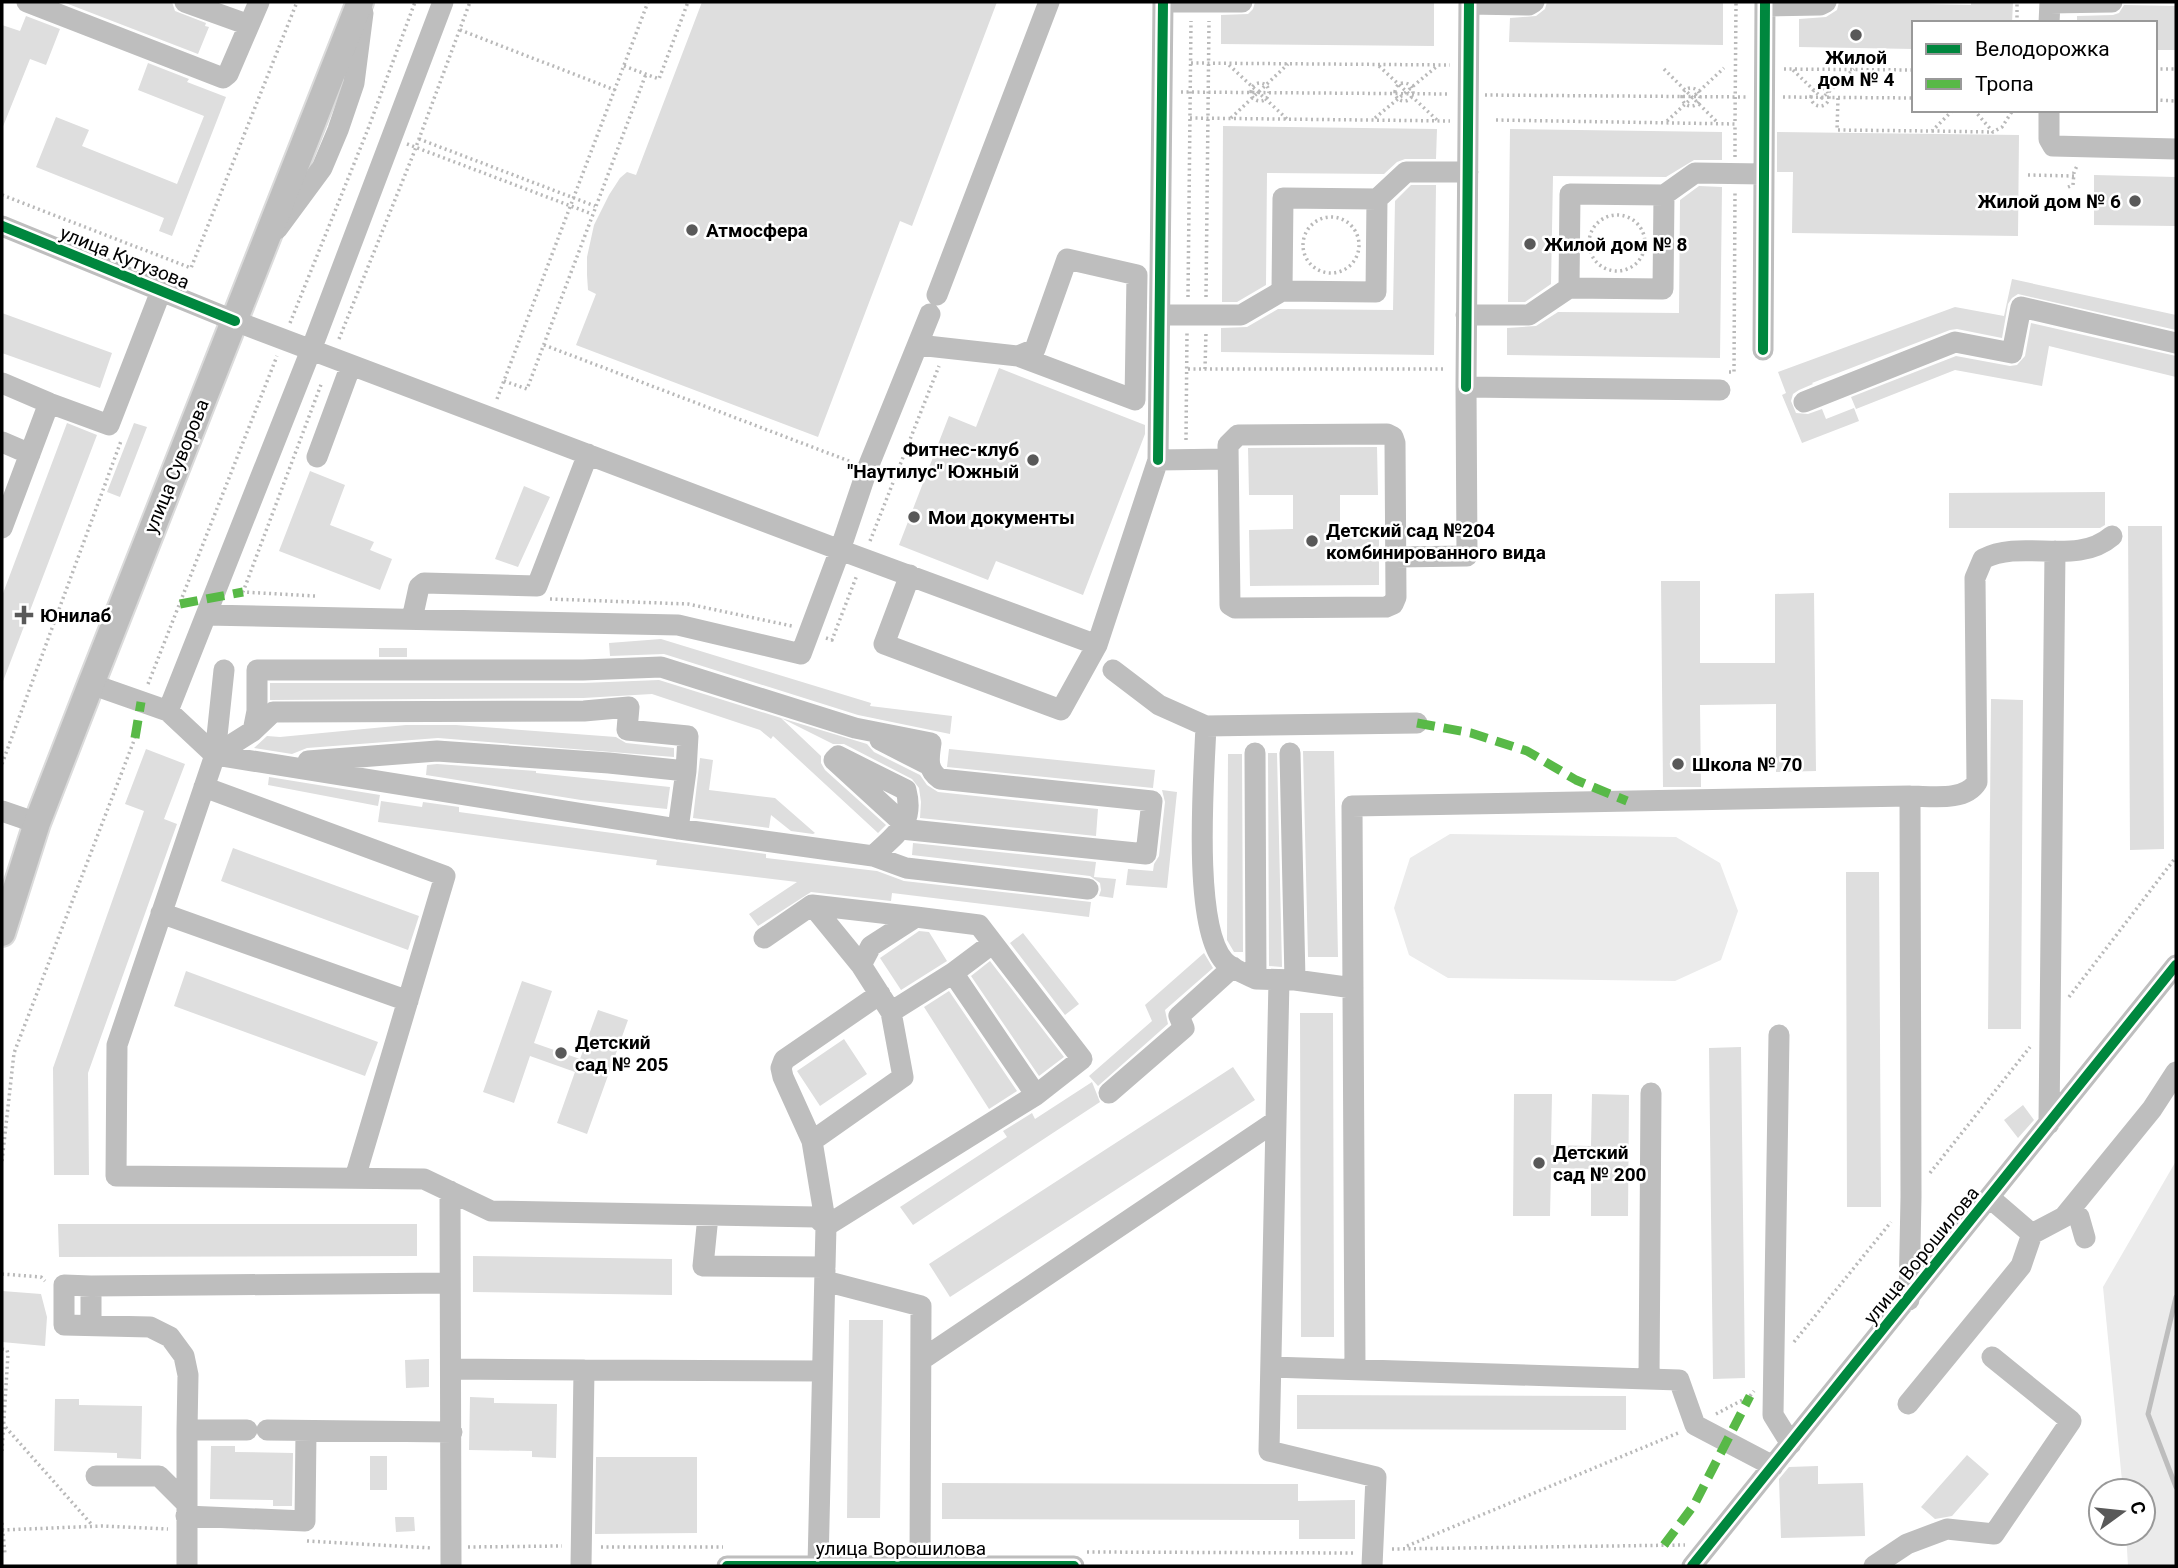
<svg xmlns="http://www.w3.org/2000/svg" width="2178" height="1568" viewBox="0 0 2178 1568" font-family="Roboto,sans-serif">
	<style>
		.green { fill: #ebebeb }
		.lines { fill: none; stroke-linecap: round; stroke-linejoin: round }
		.stream { stroke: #bdbdbd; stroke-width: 5 }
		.building { fill: #dedede }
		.major-casing { stroke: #dbdbdb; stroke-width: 30 }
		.path { stroke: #b9b9b9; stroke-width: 3.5; stroke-dasharray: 2 3.5; stroke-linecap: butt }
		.minor { stroke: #bebebe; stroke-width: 21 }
		.major { stroke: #bebebe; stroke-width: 26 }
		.quiet { stroke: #58b947; stroke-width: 9; stroke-dasharray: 18 9; stroke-linecap: butt }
		.cycleway-casing { stroke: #fff; stroke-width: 15 }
		.cycleway { stroke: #00873e; stroke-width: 10 }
		.poi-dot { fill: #595959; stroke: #fff; stroke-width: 2.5 }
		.labels { text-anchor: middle; stroke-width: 5; stroke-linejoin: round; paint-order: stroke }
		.poi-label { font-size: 19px; font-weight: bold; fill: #000; stroke: #fff; text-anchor: start }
		.street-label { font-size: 19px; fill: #000; stroke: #fff }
	</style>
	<rect width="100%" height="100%" fill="#fff"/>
	<path class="green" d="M1450,834L1676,837L1720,863L1738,911L1721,960L1675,981L1448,978L1409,955L1394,908L1410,858Z
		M2176,1161V1566H2128L2126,1533H2143V1491H2123L2103,1287Z"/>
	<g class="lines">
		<path class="stream" d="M2176,1297L2148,1414L2176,1487"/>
	</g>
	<path class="building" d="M63,2H172L175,11L206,23L205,26L209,27L198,54Z
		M702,2H997L912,226L900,221L818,437L576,345L596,294L588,290L587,275V257L594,225L609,195L620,178L627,172L636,175Z
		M1255,2H1434V46L1221,44V15L1248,14L1253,9Z
		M1547,2H1723V45L1509,42L1510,18L1536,16L1545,9Z
		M1839,2L1971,5V2H2013L2012,23H1914V49L1799,47V19L1826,17L1837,10Z
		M2124,5L2176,6V50H2155V23H2077V16L2113,15L2119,13Z
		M26,16L60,29L46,65L30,59L2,129V25L20,31Z
		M148,63L189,79L187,82L226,97L172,236L159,231L164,218L36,167L56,117L89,130L82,146L177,184L204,116L138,90Z
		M1223,126L1437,129L1436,159H1405L1397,162L1384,174L1267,173L1266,285L1237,302H1222Z
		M1510,129L1722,132V160H1694L1666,177L1553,176L1551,284L1525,302H1508Z
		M1777,132L2019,135L2018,236L1792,233L1793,172H1777Z
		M2094,175L2176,177V226L2094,225Z
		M1411,185H1436L1434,355L1221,352V328L1247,327L1278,309L1393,310L1395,201Z
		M1699,186L1722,187L1720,358L1507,355V328L1536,326L1558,312L1679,313L1680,200Z
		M2012,279L2176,315V330L2018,294L2012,298L2008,304L2002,338L1957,329L1950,330L1812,383L1813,384L1799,390L1793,394L1791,401L1796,413L1808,414L1822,409L1826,419L1854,408L1859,421L1802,443L1782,395L1786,393L1778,372L1955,307L2004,316Z
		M2,313L112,353L100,388L2,353Z
		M2031,323L2176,356V377L2049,346L2042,386L1955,370L1856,409L1851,397L1956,356L2010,366L2017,365L2025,356Z
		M999,368L1145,425V434L1083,595L996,561L988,580L899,545L949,416L976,427Z
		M67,423L97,435L2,684V596Z
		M134,423L147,427L120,497L107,492Z
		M1377,447L1378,495H1340V532H1379V585L1250,586L1249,530L1293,529V495H1249L1248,448Z
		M310,471L345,485L330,525L374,542L370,550L392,559L380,590L279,551Z
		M524,486L550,497L518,567L495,559Z
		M2105,492V525L2100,528H1949V493Z
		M2128,526H2162L2164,849L2130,850Z
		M1661,581H1700V663H1775V594L1814,593L1816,771L1776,772V704L1700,705L1701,787H1663Z
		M661,639L871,703L870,706L952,716L950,734L858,715L664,654L610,656L609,643Z
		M379,648H407V657H379Z
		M659,680L781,718L821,756V763L825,770L886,825L878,833L773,736L771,739L760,730L652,694L583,698L270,700V683H583Z
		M1991,699L2023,700L2021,1029H1988Z
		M781,718L867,744L874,752L920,775L927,785L938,792L1098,809L1096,836L920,818L921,802L919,788L912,779L844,744H833Z
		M406,725H456L616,737L626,743L674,748V757L438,738L307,748L292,754L254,748L267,736L280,737Z
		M146,749L185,764L164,819L177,824L88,1073L89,1175H54L53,1068L144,811L125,804Z
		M949,749L1155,770L1153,788L947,767Z
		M1303,751H1334L1338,957H1308Z
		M1268,753H1277L1282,967L1269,966Z
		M1228,754H1242L1243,952H1234L1227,940Z
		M700,758L713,760L709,790L775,798L815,833L813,834L791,831L771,815L769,828L693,818Z
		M437,764L536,771V773L670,787L667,809L581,800L426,775L427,765Z
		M269,777L380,795L378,806L268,785Z
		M1162,790L1177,792L1167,888L1126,885L1128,869L1153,871L1154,864L1159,856L1165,802Z
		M381,801L422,807L423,802L459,807V812L766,854V858L877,871L904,881L1091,902L1089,917L892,893L891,901L811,892L758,926L749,914L797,882L656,865L657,860L378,822Z
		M913,843L1096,862L1094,877L1116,879L1113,898L1099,896L1101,890L1100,883L1090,876L912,855Z
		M233,848L419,916L408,950L221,881Z
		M1846,872H1879L1881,1207H1847Z
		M919,931L929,932L947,961L901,990L880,958Z
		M1023,933L1079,1004L1065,1015L1010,943Z
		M1204,953L1213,968L1165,1010L1168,1024L1098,1086L1089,1076L1152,1021L1145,1005Z
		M990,961L1064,1057L1039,1076L971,976Z
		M186,971L378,1042L365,1076L174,1006Z
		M522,981L552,991L534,1043L580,1059L598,1010L628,1020L587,1134L557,1123L575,1072L530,1056L514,1103L483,1092Z
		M949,991L1017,1091L989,1109L924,1007Z
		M1300,1013H1333L1334,1337H1301Z
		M844,1039L867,1074L820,1106L797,1071Z
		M1741,1047L1745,1378L1713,1379L1709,1048Z
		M1233,1067L1255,1100L950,1297L929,1264Z
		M1092,1082L1100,1102L913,1225L900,1207L1007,1137L1003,1131L1032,1113L1035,1119Z
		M1514,1094H1552L1551,1145L1591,1146L1592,1094L1629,1095L1628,1216H1591V1169L1551,1168L1550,1216H1513Z
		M2023,1105L2034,1120L2018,1138L2004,1120Z
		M58,1224H417V1256L59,1257Z
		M473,1256L672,1259V1295L473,1292Z
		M2,1291L41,1294L47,1317L45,1346L2,1342Z
		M849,1320H883L880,1518H847Z
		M429,1359V1387L406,1388L405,1360Z
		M1297,1395L1626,1396V1430L1297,1429Z
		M470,1397L494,1398V1403L557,1404L556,1458L532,1457V1451L469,1450Z
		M55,1399H79V1405L142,1406L141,1459L117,1458V1453L54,1451Z
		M211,1446H235V1452L293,1453L292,1506H273V1500L210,1499Z
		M1967,1455L1989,1474L1952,1516L1935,1519L1921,1507Z
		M370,1456H387V1490H370Z
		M596,1457H697V1533L595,1534Z
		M1818,1466V1484L1863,1483L1865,1536L1781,1538L1779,1479L1789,1467Z
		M942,1483L1298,1484V1501L1355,1500V1539H1299V1520L942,1519Z
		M395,1517H414L415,1531L396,1532Z"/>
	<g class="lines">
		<defs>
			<path id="major" d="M2,933L37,823L91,684L360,2"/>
		</defs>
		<use href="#major" class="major-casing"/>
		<path class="path" d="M2017,23V2
			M460,30L615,90
			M1191,63L1450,65
			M1229,65L1287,119
			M624,66L659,79L688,2
			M1379,66L1437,120
			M1664,69L1717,122
			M1784,69L1914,70
			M2155,69H2176
			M1793,70L1822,98L1854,69
			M1395 92a9 9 0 1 1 18 0a9 9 0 1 1-18 0Z
			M1251 92a9 9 0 1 1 18 0a9 9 0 1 1-18 0Z
			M1682 97a9 9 0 1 1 18 0a9 9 0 1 1-18 0Z
			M1811 97a9 9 0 1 1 18 0a9 9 0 1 1-18 0Z
			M1181,92L1450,94
			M1485,95L1747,97
			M1783,97L1914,98
			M1838,98L1837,130L1932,131L1953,110
			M2155,100L2176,101
			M1974,110L1993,132L2002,127L2013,110
			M1190,118L1450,121
			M1231,118L1288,64
			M1375,118L1436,67
			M1496,120L1735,124L1736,2
			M1667,121L1724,68
			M1932,131L1993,132
			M419,139L595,206
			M407,144L592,214
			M1735,157V124
			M2028,175L2074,176
			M2068,187L2073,185L2074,172L2077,166
			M2,195L191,268L297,2
			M1589 243a28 28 0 1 1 56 0a28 28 0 1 1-56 0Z
			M1303 245a28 28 0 1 1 56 0a28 28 0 1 1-56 0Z
			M1188,297L1191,21
			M1206,297L1209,21
			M290,323L368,129L415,2
			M339,339L413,155L470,2
			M544,345L849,461
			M1188,369H1446
			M1205,369L1206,332
			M1729,372H1734L1735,192
			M504,381L527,389L646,74
			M497,399L648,2
			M1186,440L1187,332
			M870,541L939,366
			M315,596L243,592L322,382
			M550,599L688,604L792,626
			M826,638L832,640L857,575
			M148,684L277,356
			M2,764L121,441
			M2069,997L2176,857
			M2,1161L14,1053L135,738
			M1930,1173L2030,1047
			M2,1274L41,1277L45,1281
			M1794,1342L1891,1222
			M2,1349L7,1350L8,1354L2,1451
			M1716,1414L1750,1396L1754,1391
			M2,1423L93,1526
			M2,1523L5,1554
			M2,1530L102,1526L168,1529
			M307,1541L432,1548
			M1407,1546L1678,1433
			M468,1547L562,1546
			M601,1547H723
			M1392,1549L1685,1545
			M1087,1552L1353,1553"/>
		<path class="minor" d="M27,2L223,78L228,74L259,2
			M185,2L249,25
			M1163,2H1242
			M2050,3L2112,2
			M1469,4L1529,5L1534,2
			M1765,6L1820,5L1826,2
			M2049,23L2050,2
			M2049,110V139L2053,146L2176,149
			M1664,195L1663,289L1569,288L1570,194L1664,195L1695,173L1764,174
			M1377,199L1376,292L1282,291L1283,198L1377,199L1406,172H1468
			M2,226L235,321L840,550L868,467L930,314
			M277,229L322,168L338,130L354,83L363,13
			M937,295L1049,2
			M1160,315H1241L1282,291
			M1466,315H1529L1569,288
			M918,345L1018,356L1035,349L1067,259L1137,275L1135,400L1018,356
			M1763,350L1765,2
			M2,383L49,403
			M1466,387L1720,390
			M1804,402L1955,342L2012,353L2021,307L2176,343
			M1387,434L1393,437L1395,443L1396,597L1393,604L1386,607L1235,608L1230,605L1228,445L1238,435Z
			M2,442L30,454
			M317,457L351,365
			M1158,460L1228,459
			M2,528L49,403L109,425L161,291
			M1395,557L1467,556L1466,387L1469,2
			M910,575L884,644L1061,710L1097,645L1158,460L1163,2
			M206,615L678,625L801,654L840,550L1097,645
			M412,619L419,587L424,583L537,586L588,454
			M1113,670L1159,705L1206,726L1417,723
			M91,684L168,711L215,755L117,1045L116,1176L424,1179L491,1211L816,1217L826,1226
			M168,711L311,350L443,2
			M1206,726C1204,776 1192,925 1224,961C1231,969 1246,974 1256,979
			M253,731L257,711V670H583L661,667L855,728L931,743C929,758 926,769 940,779L1152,801L1146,854L901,829
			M880,740L929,765
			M1255,753L1256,979L1295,980L1353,988
			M1290,753L1295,980
			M215,755L678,829L873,856L906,868L1088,889
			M215,755L253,731L273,712L584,711L629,707L627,730L688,736L686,771
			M215,755L224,670
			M308,761L437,751L609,763L686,771L678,829
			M204,787L445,876L355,1178
			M1910,796C1931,796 1965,802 1977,782L1975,578L1983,559C2023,538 2076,567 2112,536
			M2,811L37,823
			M873,856C895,834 915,825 906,790L838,756L834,760L905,825
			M812,905L861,965
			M161,913L408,1001
			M764,938L812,905L916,917L871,946L861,965L891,1012L903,1077L812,1141L826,1226
			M953,973L1036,1095
			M1279,980L1269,1451L1376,1477L1372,1566
			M891,1012L953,973L993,943
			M1779,1035L1773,1415L1791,1444
			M1109,1093L1184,1028L1179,1016L1233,967
			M2049,1124L2055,551
			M812,1141L783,1077L781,1068L784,1060L880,994
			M450,1191L451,1566
			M2071,1209L2079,1217L2085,1238
			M708,1216L703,1266L825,1267L826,1226L1036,1095L1082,1059L979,925L916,917
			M2032,1234L2064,1217L2152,1109L2176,1072
			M825,1281L921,1306L920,1565
			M91,1286L450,1283
			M91,1325V1286L64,1285V1325L150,1327L170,1337L184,1356L188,1375L187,1430
			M921,1360L1276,1121
			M1271,1367L1679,1380L1695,1425L1773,1466
			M451,1369L584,1370
			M1355,1370L1352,806L1910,796L1911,1197L1909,1300
			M1649,1379L1651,1093
			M1908,1404L2021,1266L2032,1234L1990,1198
			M267,1430L452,1432
			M96,1476H159L186,1503
			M186,1516L305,1521L306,1431
			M818,1565L825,1270
			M187,1566V1430H247
			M581,1566L584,1370L822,1371
			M727,1566H1074
			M1692,1566L2176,965
			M1874,1566L1907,1544L1947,1529L1994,1534L2071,1421L1992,1357"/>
		<use href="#major" class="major"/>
		<path class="quiet" d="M180,604L243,592
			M1417,723L1471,733L1527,751L1576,780L1627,801
			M135,738L141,702
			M1664,1545L1694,1505L1750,1396"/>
		<defs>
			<path id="cycleway" d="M2,226L235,321
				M1763,350L1765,2
				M1466,387L1469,2
				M1158,460L1163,2
				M727,1566H1074
				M1692,1566L2176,965"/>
		</defs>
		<use href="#cycleway" class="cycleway-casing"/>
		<use href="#cycleway" class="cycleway"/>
	</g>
	<g class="poi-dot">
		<circle cx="1856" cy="35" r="7"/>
		<circle cx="2135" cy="201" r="7"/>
		<circle cx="692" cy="230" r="7"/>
		<circle cx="1530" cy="244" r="7"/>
		<circle cx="1033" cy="460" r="7"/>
		<circle cx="914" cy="517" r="7"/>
		<circle cx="1312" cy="541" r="7"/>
		<path d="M20.5 604.5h7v7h7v7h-7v7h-7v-7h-7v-7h7z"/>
		<circle cx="1678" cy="764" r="7"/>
		<circle cx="561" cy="1053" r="7"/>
		<circle cx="1539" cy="1163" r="7"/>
	</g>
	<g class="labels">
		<g class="poi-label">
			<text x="1856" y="64" text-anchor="middle">Жилой<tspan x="1856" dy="22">дом № 4</tspan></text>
			<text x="2121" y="208" text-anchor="end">Жилой дом № 6</text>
			<text x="706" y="237">Атмосфера</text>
			<text x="1544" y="251">Жилой дом № 8</text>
			<text x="1019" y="456" text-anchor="end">Фитнес-клуб<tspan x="1019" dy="22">"Наутилус" Южный</tspan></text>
			<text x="928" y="524">Мои документы</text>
			<text x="1326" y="537">Детский сад №204<tspan x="1326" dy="22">комбинированного вида</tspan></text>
			<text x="40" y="622">Юнилаб</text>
			<text x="1692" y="771">Школа № 70</text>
			<text x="575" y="1049">Детский<tspan x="575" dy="22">сад № 205</tspan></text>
			<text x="1553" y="1159">Детский<tspan x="1553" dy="22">сад № 200</tspan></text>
		</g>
		<g class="street-label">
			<text transform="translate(125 257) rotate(22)" y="7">улица Кутузова</text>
			<text transform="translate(176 466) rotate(-68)" y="7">улица Суворова</text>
			<text transform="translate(1921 1255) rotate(-51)" y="7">улица Ворошилова</text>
			<text x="901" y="1555">улица Ворошилова</text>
		</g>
	</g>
	<rect width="2178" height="1568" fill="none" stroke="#000000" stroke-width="7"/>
	<rect x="1912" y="21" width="245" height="91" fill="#ffffff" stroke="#999999" stroke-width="2"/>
	<rect x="1926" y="44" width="35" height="10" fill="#00873e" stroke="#999999" stroke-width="2"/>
	<text x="1975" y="56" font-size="21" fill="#000000">Велодорожка</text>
	<rect x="1926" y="79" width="35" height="10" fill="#58b947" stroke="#999999" stroke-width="2"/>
	<text x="1975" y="91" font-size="21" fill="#000000">Тропа</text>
	<g transform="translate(2122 1512) rotate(75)"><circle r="33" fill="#ffffff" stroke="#999999" stroke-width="2"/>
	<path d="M0-5L12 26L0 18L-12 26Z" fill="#595959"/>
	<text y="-10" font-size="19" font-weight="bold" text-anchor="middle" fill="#000000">С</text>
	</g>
</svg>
